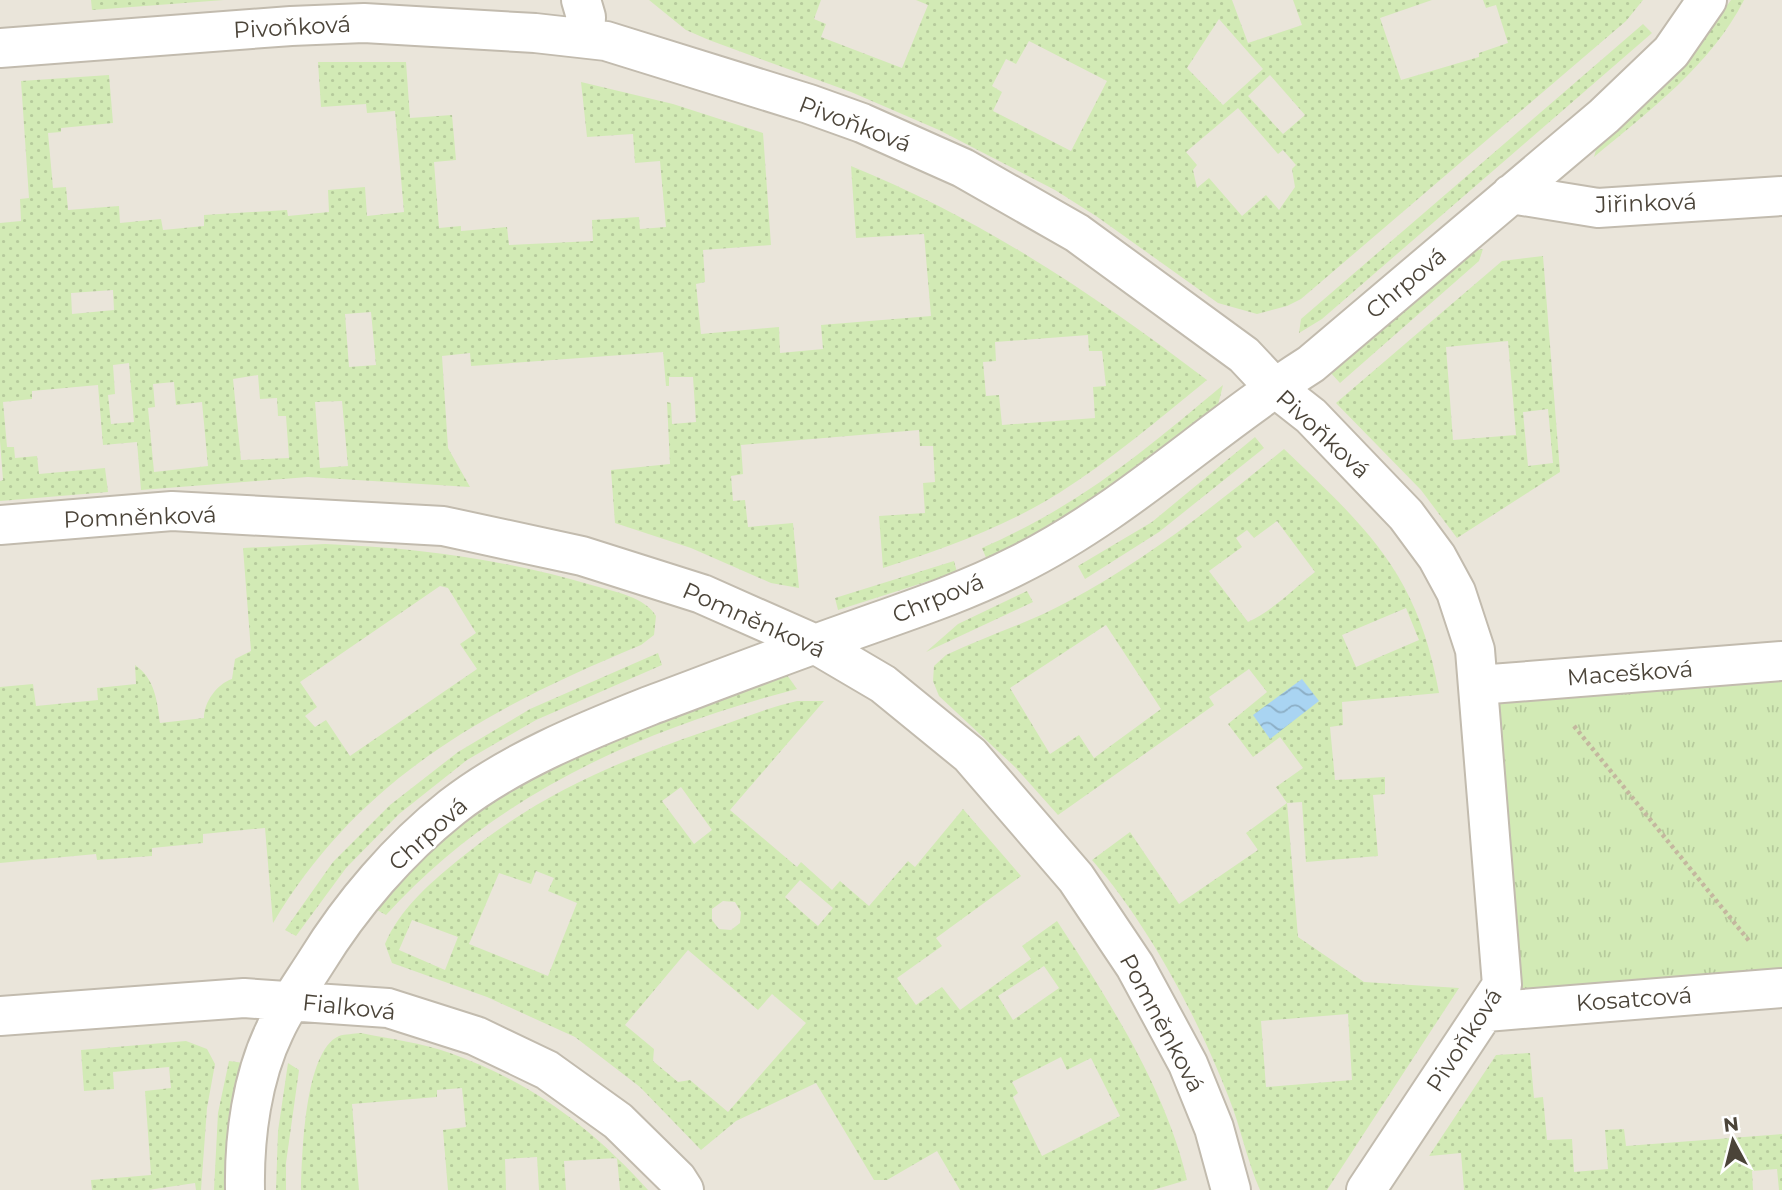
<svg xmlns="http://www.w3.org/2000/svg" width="1782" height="1190" viewBox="0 0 1782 1190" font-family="Montserrat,sans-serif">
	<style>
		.residential { fill: #eae5da }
		.grass { fill: url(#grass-dots); fill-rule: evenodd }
		.park { fill: url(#park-tufts) }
		.water { fill: url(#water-waves) }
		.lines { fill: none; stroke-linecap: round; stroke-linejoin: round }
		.street-casing { stroke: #c2bbae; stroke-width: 42 }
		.path { stroke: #c4b79f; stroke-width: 4.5; stroke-dasharray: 3.5 3.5; stroke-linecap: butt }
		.street { stroke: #fff; stroke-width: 38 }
		.labels { text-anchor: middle; stroke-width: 5; stroke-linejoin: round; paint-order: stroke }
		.street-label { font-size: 23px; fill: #4b4439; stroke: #fff }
	</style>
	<defs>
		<pattern id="grass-dots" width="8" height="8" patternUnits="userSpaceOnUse" patternTransform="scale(1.75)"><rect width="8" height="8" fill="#d2eab5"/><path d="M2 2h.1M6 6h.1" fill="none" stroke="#b6ca9c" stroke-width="1.8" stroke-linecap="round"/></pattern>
		<pattern id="park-tufts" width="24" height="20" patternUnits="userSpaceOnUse" patternTransform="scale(1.75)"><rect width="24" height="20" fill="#d2eab5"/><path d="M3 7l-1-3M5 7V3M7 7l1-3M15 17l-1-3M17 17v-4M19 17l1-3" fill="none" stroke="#b6ca9c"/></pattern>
		<pattern id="water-waves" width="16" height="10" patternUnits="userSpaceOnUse" patternTransform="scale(1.75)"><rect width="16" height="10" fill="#a9d4f2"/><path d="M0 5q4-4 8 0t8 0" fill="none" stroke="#8caec5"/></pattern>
	</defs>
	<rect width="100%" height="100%" fill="#f6f3ec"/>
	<path class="residential" d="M0,0H1782V1190H0Z"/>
	<path class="grass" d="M91,0H224L92,10Z
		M649,0H821L814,19L826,24L821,37L902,68L928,5L916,0H1232L1248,43L1302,25L1293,0H1432L1380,18L1401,80L1479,57V53L1508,43L1496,5L1486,8L1483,0H1643L1626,21L1301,299L1287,306L1257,314L1218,303L1096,216L1055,190L939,130L851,92L709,40L686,30ZM1219,19L1263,69L1223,105L1187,68ZM1029,41L1107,81L1071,151L993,111L1002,92L992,86L1006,59L1016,64ZM1270,75L1305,115L1283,134L1248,96ZM1238,108L1278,154L1283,150L1296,165L1292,169L1295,187L1279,210L1266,195L1242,216L1209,178L1197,188L1193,170L1197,165L1186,152Z
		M1731,0H1744C1711,65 1649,111 1594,157L1597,146C1647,100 1692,56 1731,0Z
		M1643,24L1652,33L1322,319L1299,333L1301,319Z
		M318,62H406L410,118L452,115L456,160L434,162L439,228L461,226V231L507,227L509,245L593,241L592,220L639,217L640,229L666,227L660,161L635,163L633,134L587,137L581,82L673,104L763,133L771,245L703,250L705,282L696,284L701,334L779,327L780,353L823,349L821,325L931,316L924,234L856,238L851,166C982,219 1095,295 1207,380C1159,419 1111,460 1059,493C1005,527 943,549 883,568L879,516L925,513L923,483L935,482L933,446H920L919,430L741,445L743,474L731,476L733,501L745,500L748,527L793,523L799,588L771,583L691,548L615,523L611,470L670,464L667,402L671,403L672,424L696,422L693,377H669V386H666L663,352L471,366L470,353L442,356L448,448L470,487L308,477L141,490L137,442L103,445L98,385L32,391V399L3,402L7,447H14L15,458L37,456L39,474L105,468L108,492L0,501V481L3,480L0,441V223L21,221L20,199L29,198L21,81L109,75L113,123L61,128V132L48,133L53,188L66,187L68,210L119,206L120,223L161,219L163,230L204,226V215L287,210L288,216L329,212L328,190L365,187L367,216L404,212L395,111L367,113L366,104L321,107ZM113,290L114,310L72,314L71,293ZM371,312L376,365L349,367L345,314ZM1088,335L1089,351H1102L1106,386L1093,387L1095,418L1002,425L999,395L986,396L983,362L996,361L995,342ZM129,363L134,422L111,424L108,395L115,394L113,365ZM258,375L260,399L277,398L278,416H286L289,458L241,460L233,379ZM174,382L176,405L202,402L208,466L154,472L148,408L155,407L153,384ZM342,401L348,466L320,468L315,402Z
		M1483,249L1479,261L1340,383L1330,372L1473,251Z
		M1543,256L1560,472L1457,538L1421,490L1336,403L1502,261ZM1508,341L1516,435L1453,440L1446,347ZM1548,409L1553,463L1528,466L1523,412Z
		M1223,385L1218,405L1105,496L987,560L982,548C1080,505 1143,452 1223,385Z
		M1255,437L1264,448L1159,532L1085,579L1078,566L1152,522Z
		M1284,449C1368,529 1418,574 1439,693L1342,702L1343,725L1330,727L1335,780L1385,777V794L1373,795L1378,856L1306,862L1302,802L1287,803L1298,937L1364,982L1459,988L1327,1190H1260C1247,1161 1241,1128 1229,1098C1198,1018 1149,925 1092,860L1130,832L1179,904L1258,850L1246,833L1287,803L1276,787L1303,768L1280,737L1253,757L1228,724L1267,692L1249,669L1209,697L1214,705L1058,815L1015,767L939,696L933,681L934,666L946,655C986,636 1029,623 1069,601C1147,559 1216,505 1284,449ZM1277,521L1315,572C1292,590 1275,609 1248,622L1209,571L1242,547L1236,538L1247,530L1254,538ZM1406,608L1419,640L1356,667L1342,635ZM1106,625L1161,709L1094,758L1079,735L1050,754L1010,688ZM1348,1014L1352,1080L1266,1087L1261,1021Z
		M325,544C420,548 503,559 595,586C615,592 645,597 656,616L654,635L641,645C489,708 360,777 273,923L265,828L203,834V843L152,848V856L97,860L96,854L0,863V687L33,684L36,706L98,700L97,688L136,684L135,665C155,679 157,700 160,723L204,718C204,702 217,684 232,679L235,659L251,651L243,548ZM440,586L448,588L476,633L460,644L477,669L350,756L326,720L315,727L305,716L317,707L300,682Z
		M954,561L957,572L838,610L835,598Z
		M1027,591L1033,602L926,652L958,624Z
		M658,653L662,665L536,720L467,760L399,814L346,868L296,936L285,930L333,862L390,805L458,752L530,709Z
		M787,675L797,689C642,729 494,795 386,915L372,907L459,822L555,761L751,684Z
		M797,701H824L730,810L797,867L801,862L832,890L840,881L869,906L908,861L915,867L963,809L1021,876L936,938L942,946L897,978L916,1005L942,987L960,1010L1031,959L1022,946L1057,921C1108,999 1166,1089 1187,1180L1153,1190H960L937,1151L887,1180H874L816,1083L736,1121L701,1150L640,1087L575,1037L487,997L392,963L385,944C400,909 428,885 457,861C536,796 610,764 706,731C736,721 766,708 797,701ZM681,787L712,830L694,844L662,801ZM536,871L554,878L548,891L577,903L548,976L469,944L499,873L531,884ZM800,880L833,908L818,926L785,897ZM723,901L735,902L741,912L740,923L731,930L719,929L712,920V909ZM412,920L458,937L445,970L399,950ZM688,950L758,1010L772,994L806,1023L728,1112L690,1080L678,1082L653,1061L654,1049L625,1025ZM1044,966L1059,988L1013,1020L998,996ZM1061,1057L1067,1070L1091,1058L1120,1116L1042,1156L1013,1097L1018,1093L1012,1082Z
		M361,1033C390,1039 422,1043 450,1053C531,1082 591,1127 648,1190H620L617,1158L564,1161L566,1190H539L537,1157L505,1159L506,1190H448L443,1130L466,1127L462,1088L437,1090V1097L352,1104L359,1190H301C302,1157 304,1051 339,1036C345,1034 354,1034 361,1033Z
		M186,1041L207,1049L215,1064L207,1108L201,1190H196L195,1183L148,1190H92L91,1180L151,1175L145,1091L171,1088L169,1067L113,1072L114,1089L84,1091L81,1050Z
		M1530,1053L1534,1098L1543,1097L1547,1140L1572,1139L1574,1172L1608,1169L1605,1130L1624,1129L1626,1146L1782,1134V1190H1779L1777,1169L1752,1171L1753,1190H1464L1461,1153L1429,1156L1496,1055Z
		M229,1061L244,1063L229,1190H214L218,1113Z
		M288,1063L299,1070L286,1163V1190H276L278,1131Z"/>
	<path class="park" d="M1782,679V970L1522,989L1498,699Z"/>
	<path class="water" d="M1302,679L1319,701L1270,739L1253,715Z"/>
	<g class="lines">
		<defs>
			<path id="street" d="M581,0L586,17L585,38
				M0,48L291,26L364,23L535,33L606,41L809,104L862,123L963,168L1077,233L1244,355L1274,387L1311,416L1406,515L1437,557L1456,592L1475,650L1502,985L1366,1190
				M1511,194L1598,208L1782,196
				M0,525L172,511L443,526L582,556L702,594L815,644L883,684L970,755L1076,878L1135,966L1188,1064L1214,1128L1231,1190
				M1478,685L1782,661
				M1486,1012L1782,988
				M0,1016L244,998L388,1008L476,1036L547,1070L618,1121L677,1179L684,1190
				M245,1190C244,1137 252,1077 275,1030C286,1006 302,984 316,962C351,905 399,849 452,807C510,762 581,733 649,706C713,682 778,657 843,634C901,613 961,594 1016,566C1124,513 1210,428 1311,364L1604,116L1671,52L1707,0"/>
		</defs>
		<use href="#street" class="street-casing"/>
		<path class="path" d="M1574,726L1750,942"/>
		<use href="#street" class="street"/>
	</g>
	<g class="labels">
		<g class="street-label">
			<text transform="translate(292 27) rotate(-3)" y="8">Pivoňková</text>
			<text transform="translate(855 124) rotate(21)" y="8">Pivoňková</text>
			<text transform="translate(1646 203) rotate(-2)" y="8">Jiřinková</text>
			<text transform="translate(1406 283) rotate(-40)" y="8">Chrpová</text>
			<text transform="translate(1323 434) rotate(43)" y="8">Pivoňková</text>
			<text transform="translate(140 517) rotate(-2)" y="8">Pomněnková</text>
			<text transform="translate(938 598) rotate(-22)" y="8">Chrpová</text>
			<text transform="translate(754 620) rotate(24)" y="8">Pomněnková</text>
			<text transform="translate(1630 673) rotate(-4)" y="8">Macešková</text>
			<text transform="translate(428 834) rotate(-42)" y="8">Chrpová</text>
			<text transform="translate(1634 999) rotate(-4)" y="8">Kosatcová</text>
			<text transform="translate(349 1007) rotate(6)" y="8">Fialková</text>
			<text transform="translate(1162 1023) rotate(62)" y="8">Pomněnková</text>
			<text transform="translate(1464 1040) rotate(-57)" y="8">Pivoňková</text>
		</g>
	</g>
	<g transform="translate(1733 1141) rotate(353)" stroke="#ffffff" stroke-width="5" paint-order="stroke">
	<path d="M0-5L12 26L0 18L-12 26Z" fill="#4b4439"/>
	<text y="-10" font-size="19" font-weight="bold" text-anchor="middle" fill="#4b4439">N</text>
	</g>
</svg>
